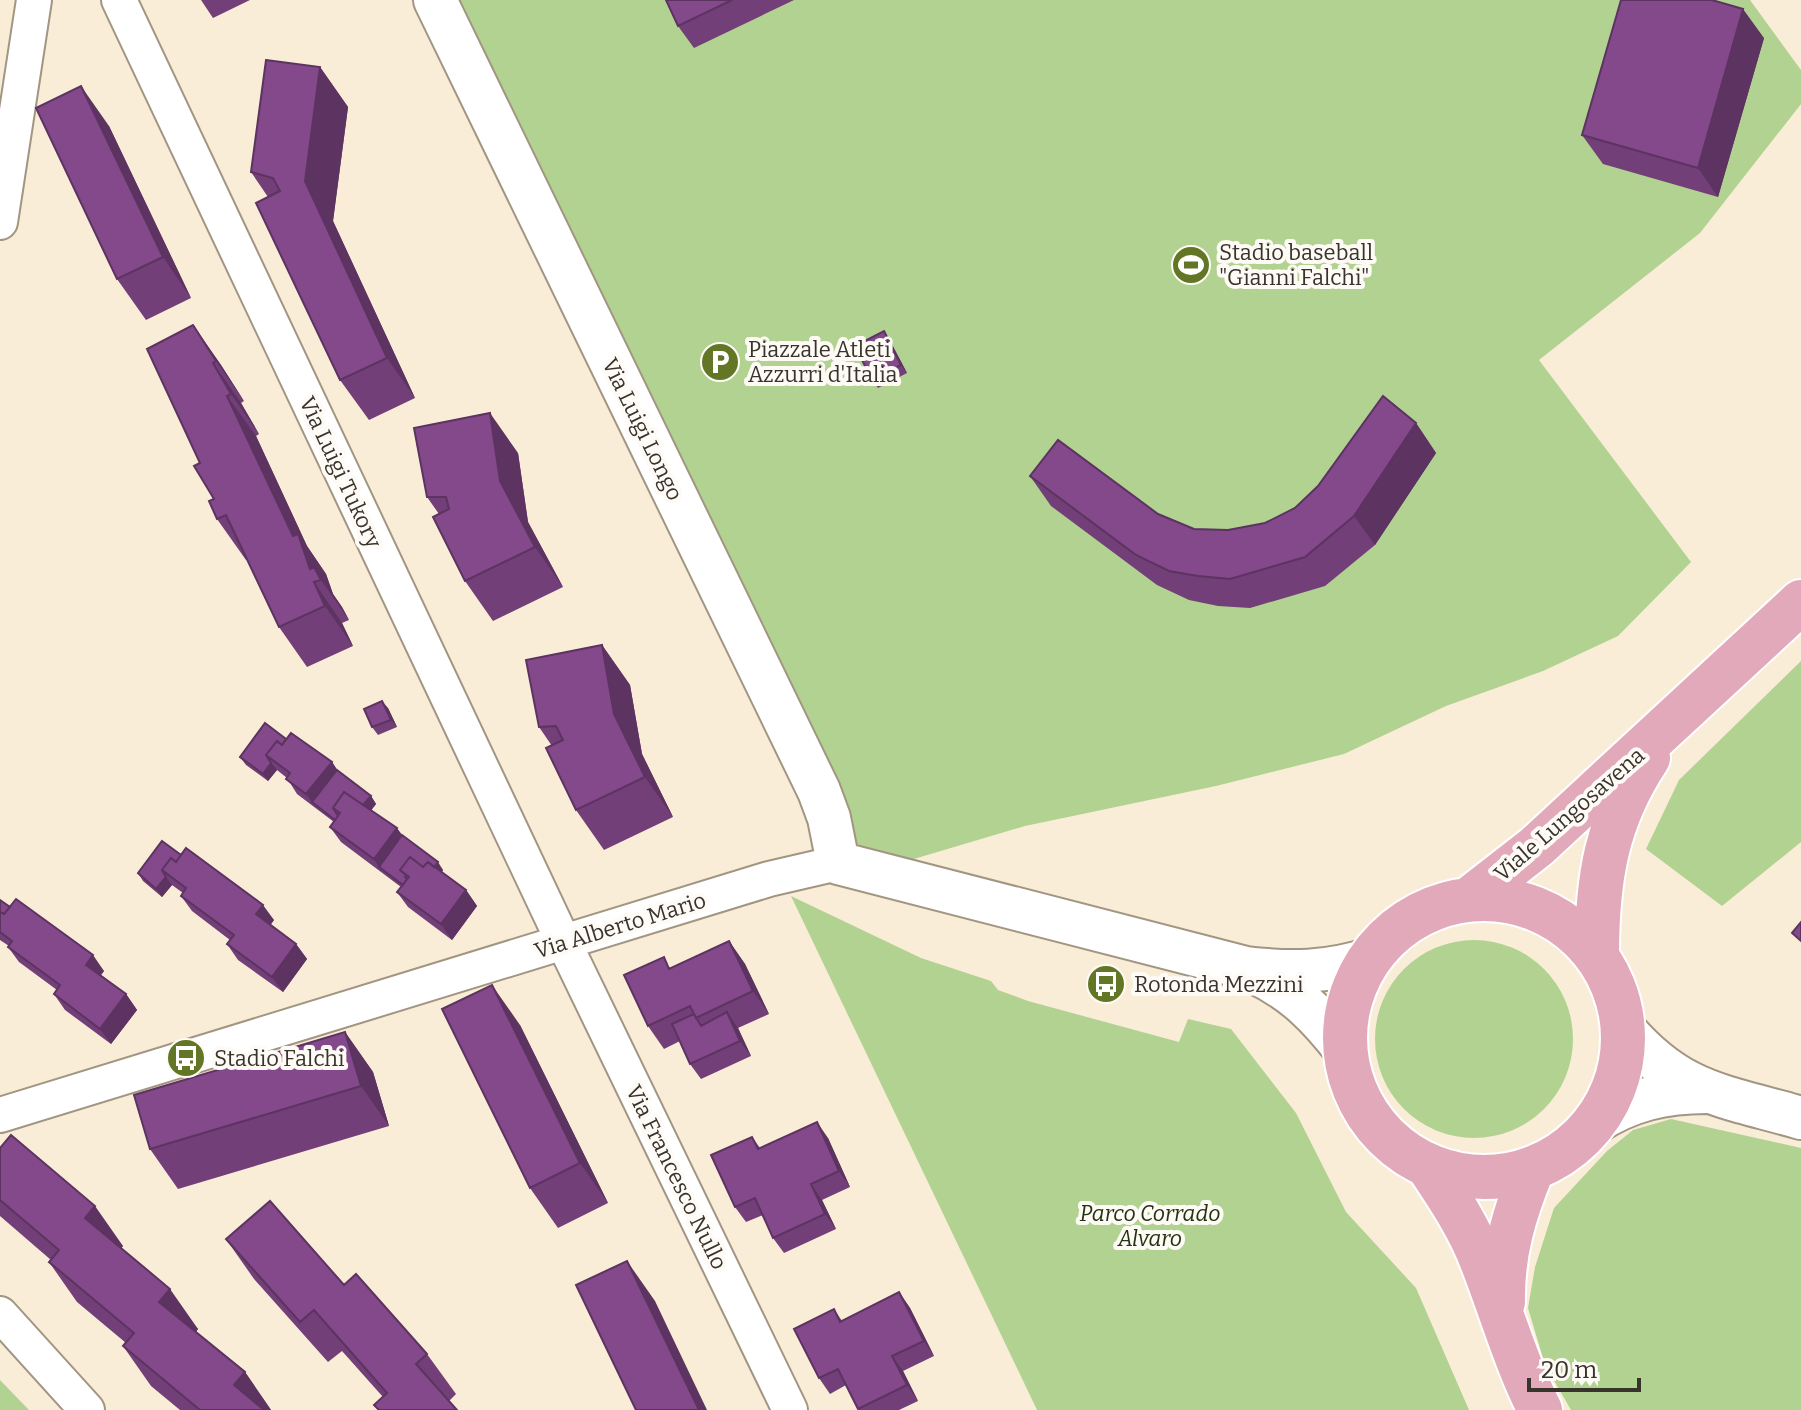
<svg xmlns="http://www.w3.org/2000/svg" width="1801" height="1410" viewBox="0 0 1801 1410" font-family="Bitter,serif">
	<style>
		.green { fill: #b2d291 }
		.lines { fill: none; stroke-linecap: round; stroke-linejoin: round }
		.minor-casing { stroke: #a29683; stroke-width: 38 }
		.tertiary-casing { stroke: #a29683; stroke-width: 46 }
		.primary-casing { stroke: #fff; stroke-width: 48 }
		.minor { stroke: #fff; stroke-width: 34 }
		.tertiary { stroke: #fff; stroke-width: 42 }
		.primary { stroke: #e2a9bb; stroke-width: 44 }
		.wall { fill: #723f78 }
		.shaded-wall { fill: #5c3361 }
		.building { fill: #84498b; stroke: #5c3361; stroke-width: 2 }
		.labels { text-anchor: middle; stroke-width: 8; stroke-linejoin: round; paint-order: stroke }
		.poi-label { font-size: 22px; fill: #38332b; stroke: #fefbf7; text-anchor: start }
		.street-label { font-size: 22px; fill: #38332b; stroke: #fefbf7 }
		.park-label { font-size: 22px; font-style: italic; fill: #243310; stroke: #fefbf7 }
	</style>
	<rect width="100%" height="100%" fill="#faedd8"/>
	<path class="green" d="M425,0H1750L1801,70V104L1700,233L1539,360L1691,562L1618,636L1543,671L1446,706L1344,754L1216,786L1025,826L850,878Z
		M1801,661V842L1722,906L1646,849L1679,780Z
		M791,896L921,958L991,981L998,990L1028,1001L1179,1042L1188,1019L1231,1029L1296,1113L1346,1212L1416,1288L1469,1410H1037Z
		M1375 1039a99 99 0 1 1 198 0a99 99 0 1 1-198 0Z
		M1671,1119L1801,1148V1410H1571L1545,1365L1528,1308L1535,1267L1554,1208L1607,1151L1633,1130Z
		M0,1380L29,1410H0Z"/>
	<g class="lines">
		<defs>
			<path id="minor" d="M119,0L564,943L790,1410
				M0,222L34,0
				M0,1115L769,879L838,863
				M0,1314L87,1410"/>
			<path id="tertiary" d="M435,0L819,791L829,818L838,863L1246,968C1289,973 1328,973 1370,959
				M1254,972C1295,991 1319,1016 1346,1051
				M1623,1028C1679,1094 1722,1095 1801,1118
				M1594,1123C1630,1100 1664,1092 1707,1092"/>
			<path id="primary" d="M1345 1038a139 139 0 1 1 278 0a139 139 0 1 1-278 0Z
				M1468,900L1536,847L1801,602
				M1597,954C1597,880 1606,821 1648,758
				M1428,1166C1449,1197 1470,1229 1483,1264C1502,1313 1516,1363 1540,1410
				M1503,1302C1502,1254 1514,1214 1532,1170"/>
		</defs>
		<use href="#minor" class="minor-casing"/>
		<use href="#tertiary" class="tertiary-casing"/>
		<use href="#primary" class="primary-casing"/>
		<use href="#minor" class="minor"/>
		<use href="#tertiary" class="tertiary"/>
		<use href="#primary" class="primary"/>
	</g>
	<path class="wall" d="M201,0H250L213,18Z
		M666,0H794L694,48L678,26Z
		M1764,38L1718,197L1603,164L1582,135Z
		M320,67L348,107L333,221L415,398L369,420L340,380L268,197L251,172Z
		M109,126L191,298L146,320L117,279Z
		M193,325L221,365L244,401L241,403L259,434L256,436L307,546L326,574L333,594L342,607L349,620L342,623L353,646L307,667L279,627L247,559L246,560L217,519L214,499L200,463Z
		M889,339L907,373L878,388L872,380Z
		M1416,423L1436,453L1375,545L1325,586L1250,608L1218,606L1189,600L1157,585L1051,506L1030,476L1158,514L1194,529L1228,530L1265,523L1295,508L1318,486Z
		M518,453L528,522L563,587L493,621L465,581L439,514L427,497Z
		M602,645L630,685L642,754L673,817L604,850L576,810L552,746L539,727Z
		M388,708L397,727L378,735L372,727Z
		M286,739L332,762L337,770L371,796L376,804L371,810L443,870L442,872L466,890L477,906L452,940L408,907L397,892L401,887L341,842L330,827L334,822L297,794L287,778L277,770L268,781L246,765L240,757Z
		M162,841L274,920L270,925L296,944L307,959L283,992L238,960L227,944L230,940L192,911L181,896L183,893L172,885L162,897L143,881L138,873Z
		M0,900L104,971L101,975L126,994L137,1010L111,1044L65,1010L54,994L57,990L19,962L8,947L9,946L0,940Z
		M729,941L745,964L769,1014L738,1028L751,1056L701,1079L690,1064L680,1041L664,1049L648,1026L671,968Z
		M520,1025L608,1203L558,1228L530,1188Z
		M345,1032L373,1072L389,1126L178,1189L150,1149Z
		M752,1137L760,1148L828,1138L850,1187L822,1200L836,1229L784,1253L773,1238L763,1215L746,1222L735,1207Z
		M0,1148L123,1246L121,1248L198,1329L196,1332L245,1372L271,1410H180L151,1386L123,1346L126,1343L77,1302L49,1262L51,1260L0,1216Z
		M226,1239L344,1285L427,1354L456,1394L449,1401L457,1410H378L374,1405L383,1397L342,1351L328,1362L254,1279Z
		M899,1292L910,1308L934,1356L903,1371L918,1401L899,1410H859L846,1385L830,1394L819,1378L834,1309L842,1321Z"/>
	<path class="shaded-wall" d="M1743,9L1764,38L1718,197L1698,168Z
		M320,67L348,107L333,221L415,398L387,358L305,181Z
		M81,86L109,126L191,298L163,257Z
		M193,325L221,365L244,401L216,361Z
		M884,331L889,339L907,373L901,365Z
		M213,363L241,403L259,434L231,394Z
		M227,396L256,436L307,546L326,574L333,594L342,607L349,620L321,580L310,569L293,536Z
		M490,413L518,453L528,522L563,587L535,547L500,481Z
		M1416,423L1436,453L1375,545L1354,516Z
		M314,582L342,623L353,646L325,606Z
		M602,645L630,685L642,754L673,817L645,777L614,714Z
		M382,701L388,708L397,727L391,720Z
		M332,762L342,777L312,802L306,794Z
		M271,763L277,770L268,781L263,774Z
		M371,796L376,804L367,816L361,808Z
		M397,828L408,843L379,867L374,859Z
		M438,862L443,870L434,883L429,875Z
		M166,877L172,885L162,897L156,889Z
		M466,890L477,906L452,940L441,924Z
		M263,905L274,920L267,930L256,914Z
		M729,941L745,964L769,1014L753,991Z
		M296,944L307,959L283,992L272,977Z
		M93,955L104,971L97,980L86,965Z
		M492,985L520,1025L608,1203L580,1163Z
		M126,994L137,1010L111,1044L100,1029Z
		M727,1012L738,1028L751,1056L740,1041Z
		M345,1032L373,1072L389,1126L361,1086Z
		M817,1122L828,1138L850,1187L839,1171Z
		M811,1184L822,1200L836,1229L825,1214Z
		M95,1206L123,1246L113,1258L85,1218Z
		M627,1261L655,1301L707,1410H699Z
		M170,1289L198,1329L187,1342L159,1302Z
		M899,1292L910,1308L934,1356L924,1341Z
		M892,1356L903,1371L918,1401L907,1385Z
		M245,1372L271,1410H252L234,1385Z"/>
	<path class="building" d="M666,0H732L678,26Z
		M1621,0H1712L1743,9L1698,168L1582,135Z
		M266,60L320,67L305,181L387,358L340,380L256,203L280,191L273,178L251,172Z
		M81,86L163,257L117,279L36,108Z
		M193,325L216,361L213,363L231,394L227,396L293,536L298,534L310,569L314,567L321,580L314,582L325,606L279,627L226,515L217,519L209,501L214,499L194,466L200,463L147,349Z
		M884,331L901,365L872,380L855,346Z
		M1383,396L1416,423L1354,516L1305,557L1230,579L1198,576L1169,571L1136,555L1030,476L1058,440L1158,514L1194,529L1228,530L1265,523L1295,508L1318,486Z
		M490,413L500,481L535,547L465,581L433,517L449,509L446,497H427L414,428Z
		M602,645L614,714L645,777L576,810L546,748L563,740L556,726L539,727L526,660Z
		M382,701L391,720L372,727L364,709Z
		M265,723L286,739L282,745L277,741L266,755L271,763L263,774L240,757Z
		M291,733L332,762L306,794L286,779L290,773L266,755L277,741L282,745Z
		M337,770L371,796L363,805L344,792L333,808L338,816L335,820L312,802Z
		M344,792L397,828L374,859L330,827L340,813L333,808Z
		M402,835L438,862L434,867L428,862L423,867L410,857L400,870L407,876L405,877L407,879L403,885L379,867Z
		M162,841L181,855L176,862L171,858L162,870L166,877L156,889L138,873Z
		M186,848L263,905L256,914L296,944L272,977L227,944L234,935L181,896L186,888L162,870L171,858L176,862Z
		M410,857L423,867L428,862L466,890L441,924L397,892L409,877L400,870Z
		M16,899L93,955L86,965L126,994L100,1029L54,994L60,985L8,947L12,941L0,932V912L4,914Z
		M0,900L10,907L4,914L0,912Z
		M1801,922V941L1792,933Z
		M729,941L753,991L696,1018L690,1006L648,1026L624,975L664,957L669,969Z
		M492,985L580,1163L530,1188L442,1009Z
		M727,1012L740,1041L690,1064L672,1024L694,1014L701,1026Z
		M345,1032L361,1086L150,1149L134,1095Z
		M817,1122L839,1171L811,1184L825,1214L773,1238L755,1198L735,1207L711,1155L752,1137L758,1149Z
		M11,1135L95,1206L85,1218L170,1289L159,1302L245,1372L234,1385L264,1410H200L123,1346L134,1333L49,1262L59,1250L0,1200V1148Z
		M270,1201L344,1285L356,1274L427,1354L416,1364L457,1410H379L374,1405L387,1393L314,1310L300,1322L226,1239Z
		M627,1261L699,1410H636L576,1285Z
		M899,1292L924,1341L892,1356L907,1385L858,1409L838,1369L819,1378L794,1329L834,1309L840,1322Z"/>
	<defs>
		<symbol id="stadium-disc" viewBox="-11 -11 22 22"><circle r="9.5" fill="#637626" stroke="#fefbf7"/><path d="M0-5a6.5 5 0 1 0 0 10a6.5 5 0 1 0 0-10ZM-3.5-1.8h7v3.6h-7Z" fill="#fff"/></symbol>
		<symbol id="parking-disc" viewBox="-11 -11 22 22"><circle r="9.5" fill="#637626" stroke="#fefbf7"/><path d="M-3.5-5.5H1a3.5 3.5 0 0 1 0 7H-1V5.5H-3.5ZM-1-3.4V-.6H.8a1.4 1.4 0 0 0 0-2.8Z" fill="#fff"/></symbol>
		<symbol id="bus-disc" viewBox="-11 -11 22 22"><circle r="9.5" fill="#637626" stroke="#fefbf7"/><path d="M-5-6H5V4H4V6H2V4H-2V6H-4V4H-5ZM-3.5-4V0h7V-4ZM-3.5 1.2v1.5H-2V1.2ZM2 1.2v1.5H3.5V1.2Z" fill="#fff"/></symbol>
	</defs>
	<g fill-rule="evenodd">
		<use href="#stadium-disc" x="1169" y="243" width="44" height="44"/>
		<use href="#parking-disc" x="698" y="340" width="44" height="44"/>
		<use href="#bus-disc" x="1084" y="962" width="44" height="44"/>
		<use href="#bus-disc" x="164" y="1036" width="44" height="44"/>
	</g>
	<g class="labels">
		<g class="poi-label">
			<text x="1219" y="260">Stadio baseball<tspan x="1219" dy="25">"Gianni Falchi"</tspan></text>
			<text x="748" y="357">Piazzale Atleti<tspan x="748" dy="25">Azzurri d'Italia</tspan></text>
			<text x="1134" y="992">Rotonda Mezzini</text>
			<text x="214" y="1066">Stadio Falchi</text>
		</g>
		<g class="street-label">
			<text transform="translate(643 429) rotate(64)" y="8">Via Luigi Longo</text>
			<text transform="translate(341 472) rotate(65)" y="8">Via Luigi Tukory</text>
			<text transform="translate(1569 814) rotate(-41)" y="8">Viale Lungosavena</text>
			<text transform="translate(620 925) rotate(-17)" y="8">Via Alberto Mario</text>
			<text transform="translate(677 1177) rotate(64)" y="8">Via Francesco Nullo</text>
		</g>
		<g class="park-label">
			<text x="1150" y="1221">Parco Corrado<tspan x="1150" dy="25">Alvaro</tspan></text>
		</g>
	</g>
	<path d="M1529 1378v12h110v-12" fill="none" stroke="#38332b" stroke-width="4"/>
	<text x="1541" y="1378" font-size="24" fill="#38332b" stroke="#fefbf7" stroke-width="6" paint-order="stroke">20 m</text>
</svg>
